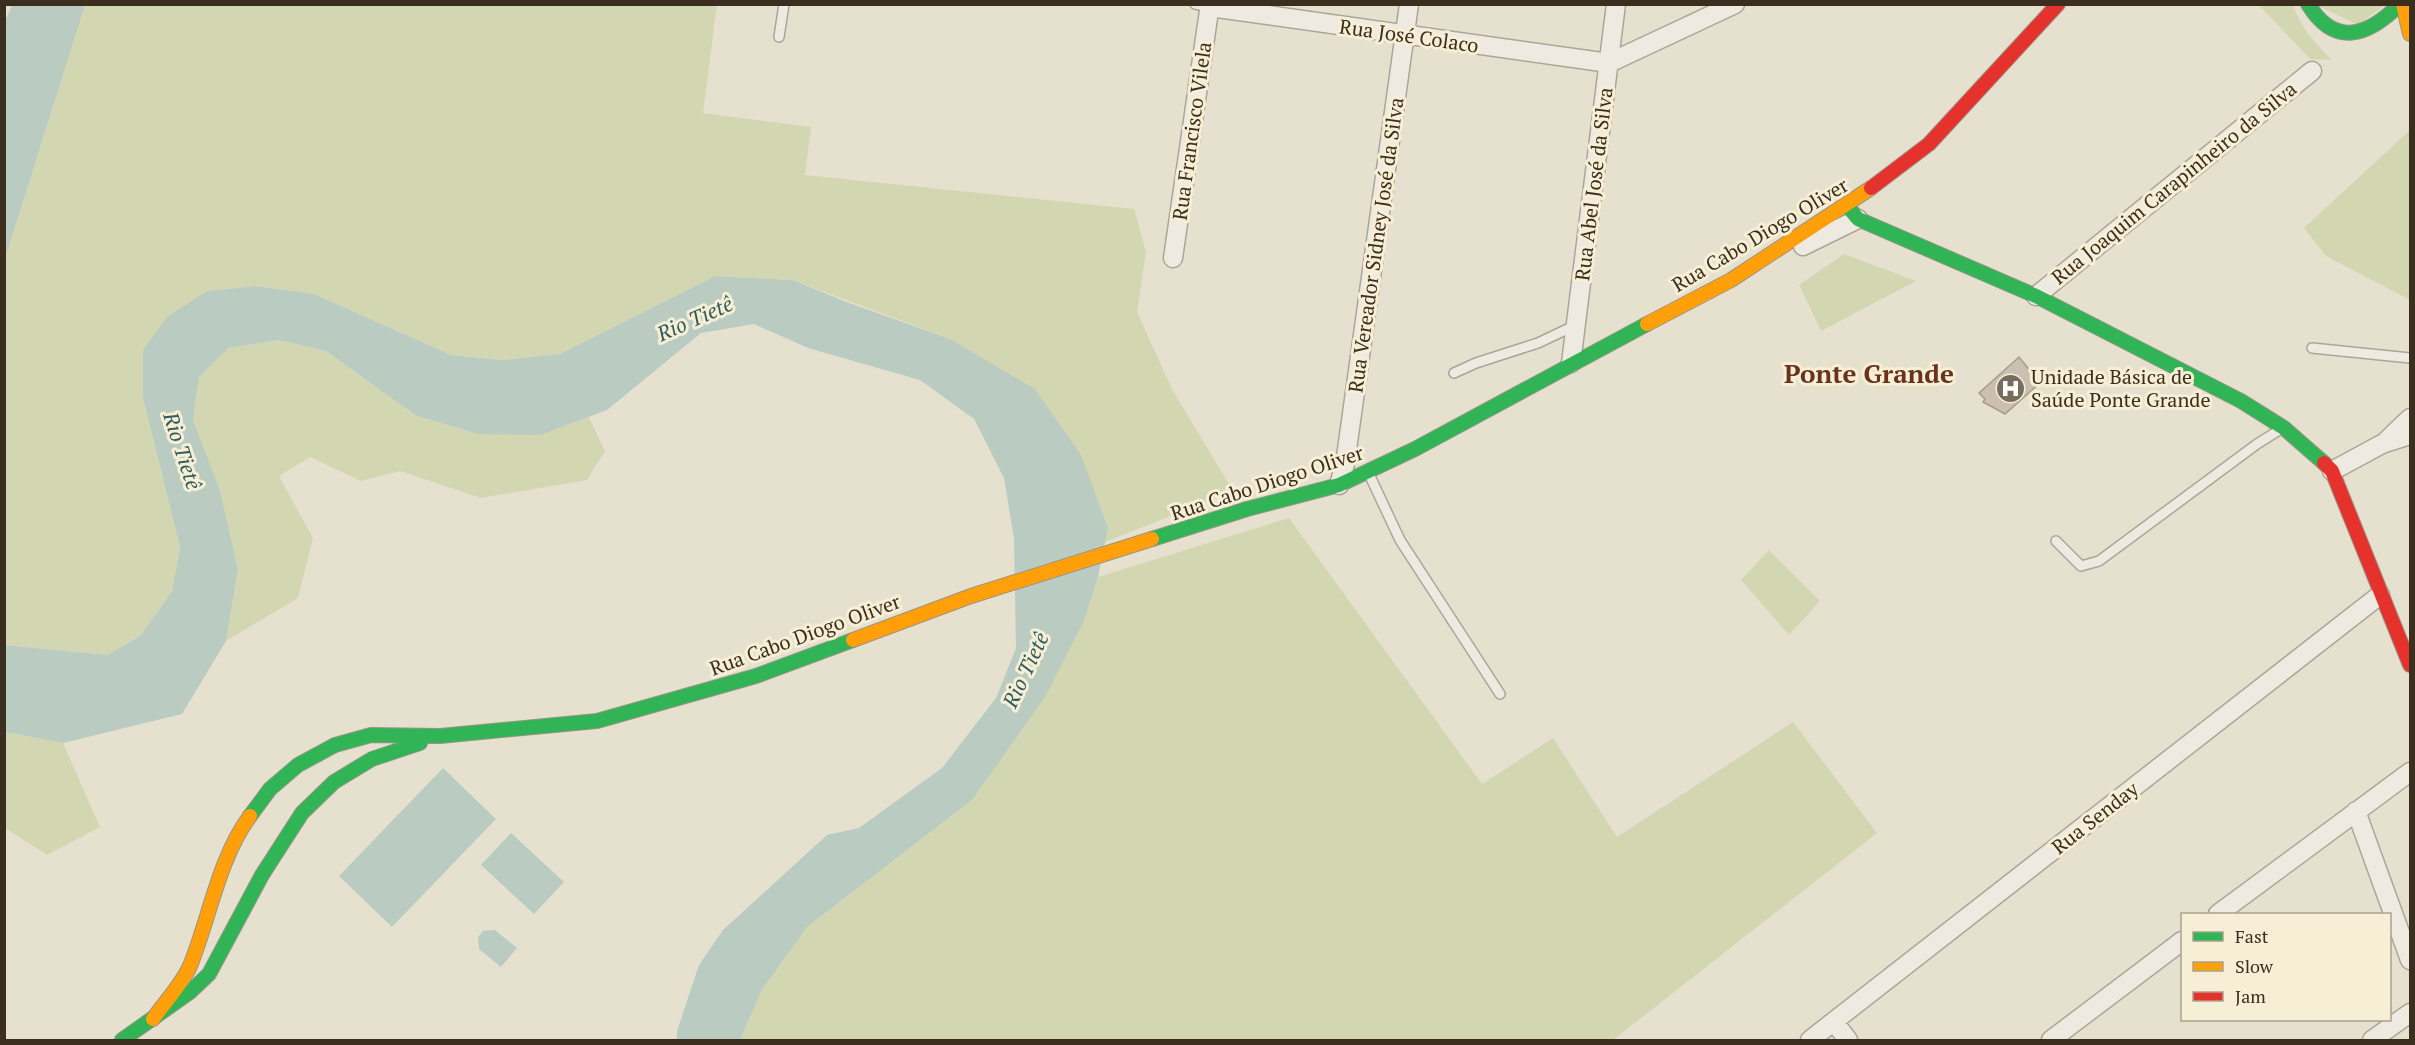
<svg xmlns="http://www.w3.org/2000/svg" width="2415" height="1045" viewBox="0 0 2415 1045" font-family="'PT Serif',serif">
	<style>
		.green { fill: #d3d7b1 }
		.water { fill: #baccc2 }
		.building { fill: #cabfb0; stroke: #a79d8e; stroke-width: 1.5 }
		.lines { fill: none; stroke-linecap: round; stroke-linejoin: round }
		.lane-casing { stroke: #aba698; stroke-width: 12 }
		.street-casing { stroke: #aba698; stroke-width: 21 }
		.fast-casing { stroke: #9b9588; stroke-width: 16 }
		.slow-casing { stroke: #9b9588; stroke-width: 16 }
		.jam-casing { stroke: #9b9588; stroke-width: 16 }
		.lane { stroke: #eeeae1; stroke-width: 9 }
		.street { stroke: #eeeae1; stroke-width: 18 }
		.fast { stroke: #30b455; stroke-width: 14 }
		.slow { stroke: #ff9f0a; stroke-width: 14 }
		.jam { stroke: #e5322d; stroke-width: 14 }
		.labels { text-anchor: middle; stroke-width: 6; stroke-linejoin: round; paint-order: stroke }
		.street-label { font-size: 20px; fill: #3b2e1f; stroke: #f6efd6 }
		.poi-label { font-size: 20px; fill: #3b2e1f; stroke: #f6efd6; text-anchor: start }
		.water-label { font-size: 21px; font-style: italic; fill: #2e5b5b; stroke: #f6efd6 }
		.district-label { font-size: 26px; font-weight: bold; fill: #68321e; stroke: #f6efd6 }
	</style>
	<rect width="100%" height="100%" fill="#e6e1cf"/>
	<path class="green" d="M85,5H717L703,113L811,127L805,175L1134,209L1146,252L1137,312L1173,391L1233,491L1105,542L950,339L793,280L715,276L560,354L502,360L451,355L314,294L256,286L207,291L168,316L143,398L180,547L172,591L141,635L108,655L5,645V259Z
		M2259,5H2293C2301,28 2314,42 2332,60L2310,59Z
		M2317,5H2385L2358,25Z
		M2410,130V300L2326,256L2304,228Z
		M1844,254L1916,281L1821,331L1799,285Z
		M278,340L326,351L415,415L541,435L589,417L605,451L587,480L481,498L400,471L361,481L310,457L279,476L313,538L298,598L226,641L238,569L220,490L193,420L199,377L229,348Z
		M1289,518L1482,784L1553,738L1617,837L1793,722L1877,833L1613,1040H740L762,990L807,927L972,800L1084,621L1098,577Z
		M1769,550L1820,601L1789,635L1741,580Z
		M5,732L63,743L100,827L47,855L5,828Z"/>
	<path class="water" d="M12,5H85L5,259L4,23Z
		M715,276L793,280L844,301L950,339L1035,389L1081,455L1108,528L1098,577L1084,621L1045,697L972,800L807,927L762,990L740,1040H677V1031L699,965L723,930L827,835L859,828L942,768L996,698L1016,648L1014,539L1004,478L974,419L920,380L808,348L754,324L701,333L607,410L541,435L478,434L415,415L326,351L278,340L229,348L199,377L193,420L220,490L238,569L226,641L182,714L63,743L5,732L4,645L108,655L141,635L172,591L180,547L143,398V350L168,316L207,291L256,286L314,294L451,355L502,360L560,354Z
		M443,768L496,819L392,927L339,876Z
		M511,833L564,882L534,914L481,865Z
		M495,930L517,948L501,967L479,949L478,937L483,931Z"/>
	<path class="building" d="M2019,357L2040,383L2005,414L1983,402L1985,399L1979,393Z"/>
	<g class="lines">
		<defs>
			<path id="lane" d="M1195,4L1210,7
				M779,37L784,4
				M2312,348L2410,358
				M1454,373L1476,363L1538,343L1576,325
				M1369,474L1400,540L1500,694
				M2056,541L2081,566L2099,561L2257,444L2281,429"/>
			<path id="street" d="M1210,7L1609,63
				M1609,63L1735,4
				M1803,246L1858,219
				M1173,258L1210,4
				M2036,296L2312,71
				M1571,363L1616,4
				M2386,441L2410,418
				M2332,471L2382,444L2410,435
				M1339,485L1345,464L1409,4
				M2356,811L2410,960
				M2218,914L2410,772
				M1834,1022L1848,1040
				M1810,1040L2380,595
				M2051,1040L2182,941
				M2372,1040L2410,1013"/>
			<path id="fast" d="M2308,4C2335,48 2368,36 2400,4
				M1847,206L1858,219L2036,296L2241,401L2284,428L2324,463
				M1152,539L1247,509L1339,485L1415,449L1647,324
				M250,816L270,789L298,765L335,745L371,735L440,736L597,721L756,676L853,640
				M122,1040L190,992L209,974L262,875L302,813L334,782L372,759L420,743"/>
			<path id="slow" d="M2403,4L2410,34
				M1647,324L1731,280L1871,188
				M853,640L971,596L1152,539
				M153,1019C165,1002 182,984 190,966C210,917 218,860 250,816"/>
			<path id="jam" d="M1871,188L1929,144L2058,4
				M2324,463L2332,471L2410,665"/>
		</defs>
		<use href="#lane" class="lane-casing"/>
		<use href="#street" class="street-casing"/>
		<use href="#fast" class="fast-casing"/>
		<use href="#slow" class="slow-casing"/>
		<use href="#jam" class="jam-casing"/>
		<use href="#lane" class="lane"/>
		<use href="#street" class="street"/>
		<use href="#fast" class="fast"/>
		<use href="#slow" class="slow"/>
		<use href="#jam" class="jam"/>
	</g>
	<defs>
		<symbol id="hospital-disc" viewBox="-11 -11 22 22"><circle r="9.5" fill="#776d5d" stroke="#f6efd6"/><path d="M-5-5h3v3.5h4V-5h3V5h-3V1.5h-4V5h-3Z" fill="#fff"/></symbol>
	</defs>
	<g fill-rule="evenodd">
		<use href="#hospital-disc" x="1994" y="372" width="33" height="33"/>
	</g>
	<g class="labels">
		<g class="street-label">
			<text transform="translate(1409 36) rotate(8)" y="7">Rua José Colaco</text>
			<text transform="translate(1192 131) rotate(-82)" y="7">Rua Francisco Vilela</text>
			<text transform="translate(2174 183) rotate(-39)" y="7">Rua Joaquim Carapinheiro da Silva</text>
			<text transform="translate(1594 184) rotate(-83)" y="7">Rua Abel José da Silva</text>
			<text transform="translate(1760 235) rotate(-31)" y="7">Rua Cabo Diogo Oliver</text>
			<text transform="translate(1376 245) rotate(-82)" y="7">Rua Vereador Sidney José da Silva</text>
			<text transform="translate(1267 483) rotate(-18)" y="7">Rua Cabo Diogo Oliver</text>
			<text transform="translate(805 635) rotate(-20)" y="7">Rua Cabo Diogo Oliver</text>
			<text transform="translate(2095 818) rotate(-38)" y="7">Rua Senday</text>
		</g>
		<g class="poi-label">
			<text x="2031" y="384">Unidade Básica de<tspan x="2031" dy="23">Saúde Ponte Grande</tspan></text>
		</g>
		<g class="water-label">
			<text transform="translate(695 319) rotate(-24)" y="7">Rio Tietê</text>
			<text transform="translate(182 451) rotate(72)" y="7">Rio Tietê</text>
			<text transform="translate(1026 670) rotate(-65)" y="7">Rio Tietê</text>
		</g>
		<g class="district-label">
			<text x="1869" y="383">Ponte Grande</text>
		</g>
	</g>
	<rect width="2415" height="1045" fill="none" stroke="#3b2e1f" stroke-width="12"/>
	<rect x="2181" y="913" width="210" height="108" fill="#f6efd6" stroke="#aba28d" stroke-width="1.5"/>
	<rect x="2193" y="932" width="30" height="9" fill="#30b455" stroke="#aba28d" stroke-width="1.5"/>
	<text x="2235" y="943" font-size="18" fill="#3b2e1f">Fast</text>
	<rect x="2193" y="962" width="30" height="9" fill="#ff9f0a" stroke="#aba28d" stroke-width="1.5"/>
	<text x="2235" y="973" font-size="18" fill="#3b2e1f">Slow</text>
	<rect x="2193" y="992" width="30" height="9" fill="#e5322d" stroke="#aba28d" stroke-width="1.5"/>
	<text x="2235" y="1003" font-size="18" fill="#3b2e1f">Jam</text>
</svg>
